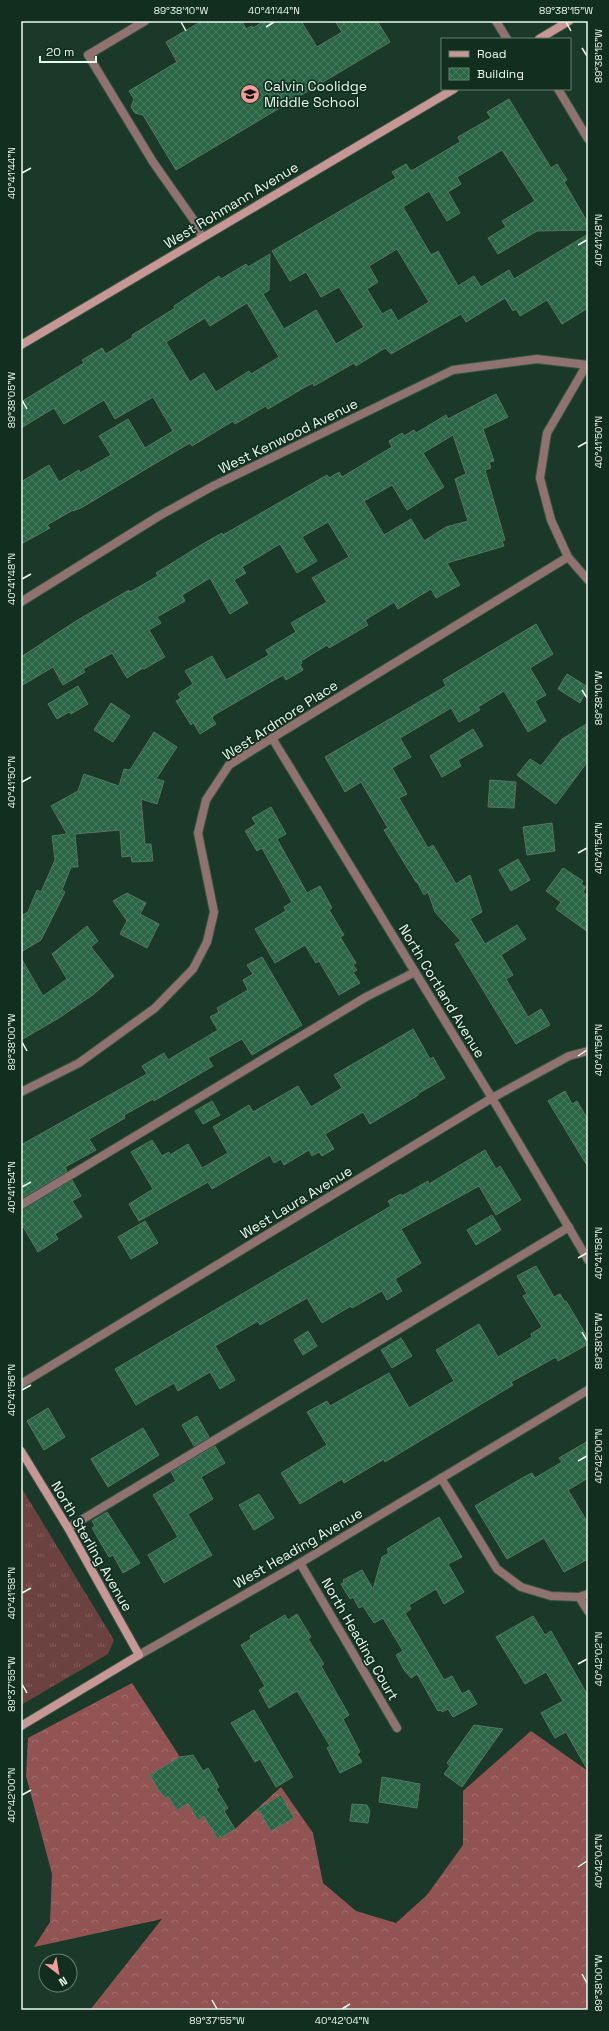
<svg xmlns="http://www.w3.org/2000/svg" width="609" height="2031" viewBox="0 0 609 2031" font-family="'Space Grotesk',sans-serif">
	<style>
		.grass { fill: url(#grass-tufts) }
		.forest { fill: url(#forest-crowns) }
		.building { fill: url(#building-cross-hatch); stroke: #567561; fill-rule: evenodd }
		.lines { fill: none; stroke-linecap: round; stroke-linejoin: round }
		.lane-casing { stroke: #385444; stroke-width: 10 }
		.street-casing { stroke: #385444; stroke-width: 10 }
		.secondary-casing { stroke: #385444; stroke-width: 10 }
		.lane { stroke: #907371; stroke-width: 8 }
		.street { stroke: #907371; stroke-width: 8 }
		.secondary { stroke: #c69795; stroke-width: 8 }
		.ticks { fill: none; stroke: #e9faee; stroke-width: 1.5 }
		.labels { text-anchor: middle; stroke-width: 3.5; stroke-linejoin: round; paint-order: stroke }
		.poi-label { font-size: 14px; fill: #e9faee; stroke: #112e1e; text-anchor: start }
		.street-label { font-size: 14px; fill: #e9faee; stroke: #112e1e }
		.neatline { fill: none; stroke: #e9faee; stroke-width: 1.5 }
		.ticks-label { font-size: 10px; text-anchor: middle; fill: #e9faee }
	</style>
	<defs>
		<pattern id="grass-tufts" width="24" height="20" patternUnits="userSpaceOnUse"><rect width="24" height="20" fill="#6c4241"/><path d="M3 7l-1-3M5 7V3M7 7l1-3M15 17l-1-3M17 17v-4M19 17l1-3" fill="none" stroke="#815e5d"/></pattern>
		<pattern id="forest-crowns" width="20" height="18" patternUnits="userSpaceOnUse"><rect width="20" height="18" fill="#925453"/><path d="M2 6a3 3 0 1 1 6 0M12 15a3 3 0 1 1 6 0" fill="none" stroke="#a16e6c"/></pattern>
		<pattern id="building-cross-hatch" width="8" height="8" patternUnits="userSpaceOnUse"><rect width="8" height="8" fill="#2a6646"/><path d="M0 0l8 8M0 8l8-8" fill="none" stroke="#497d61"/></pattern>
	</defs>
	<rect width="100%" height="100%" fill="#1b3928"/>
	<path class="grass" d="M21,1487L114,1640L108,1654L21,1705Z"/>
	<path class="forest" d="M132,1683L180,1757L150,1775L165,1798L168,1796L177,1810L188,1803L198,1820L204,1816L218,1839L235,1829L281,1787L313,1833L323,1883L356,1911L396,1923L427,1895L463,1845V1791L531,1731L588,1771V2010H90L162,1919L34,1947L50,1922L52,1874L26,1776L28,1738Z"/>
	<path class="building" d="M202,21H242L246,29L252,26L253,28L264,21H301L317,47L342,32L335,21H377L390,42L176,170L143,115L135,113L131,107L134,99L129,91L177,62L166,42Z
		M509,99L551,168L557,164L567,180L564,182L588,223V230L537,231L498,254L488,238L506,227L502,221L535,201L502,150L457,177L461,184L448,192L460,213L447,221L429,191L403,207L431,255L438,251L458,286L474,276L481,287L509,270L514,279L588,234V308L562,324L547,300L520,316L516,309L513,311L505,298L466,322L461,314L391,354L385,348L356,366L354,363L314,386L313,383L305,387L268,409L266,406L235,424L233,421L192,446L190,443L151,466L81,508L73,511V510L47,525L50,528L21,544V482L49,465L59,482L79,470L80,473L111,455L99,436L128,419L145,448L173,431L153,397L115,419L104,400L64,424L54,408L21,428V402L84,363L82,360L102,348L106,354L133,337L132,335L175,308L174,306L219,276L221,279L246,264L248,267L270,254L269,290L263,294L284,329L316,310L336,344L364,327L339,287L321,297L306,272L290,281L272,251L386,184L396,178L392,172L406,164L410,170H413L460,142L458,137L491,118L487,112ZM397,249L429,302L398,321L391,309L382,314L367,289L378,282L369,266ZM247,303L279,357L251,374L249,371L216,392L204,373L190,382L166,342L205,318L210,326Z
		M496,394L508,417L483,429L494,461L489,462L491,468L485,470L505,540L502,541L504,546L447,563L460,585L436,598L431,589L398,609L394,602L365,620L368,625L329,648L327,645L301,661L302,663L300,664L303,670L286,680L283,675L214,715L212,718L216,724L200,734L193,722L191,725L176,701L181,698L178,694L193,684L185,671L212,656L226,680L269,655L266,650L296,632L291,623L327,602L312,578L349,557L328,522L302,537L317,561L297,573L280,544L242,567L246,573L234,580L248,603L230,614L210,578L182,595L185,601L157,617L161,623L149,630L165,657L144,669L143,668L127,678L112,653L83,669L85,672L63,685L53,667L21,686V657L76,621L129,590L130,592L158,576L156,573L201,545L222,533L223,535L327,475L329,478L339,472L342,477L392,447L389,441L402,433L404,436L414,430L416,433L446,415L448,419ZM453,435L466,474L455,479L468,521L446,527L424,541L411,519L384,535L364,501L392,485L407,510L444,487L423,453Z
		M536,624L553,654L530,668L546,695L535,701L546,721L528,732L504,691L478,707L480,710L459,722L451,708L400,738L411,757L392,768L407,794L399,798L428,848L433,845L456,884L470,875L482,912L470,919L485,944L517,925L526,939L501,955L513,975L506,979L528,1017L541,1009L550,1025L516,1044L455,944L461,941L435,912L428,892L424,895L417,882H416L384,830L388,828L361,782L345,792L325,757L446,686L443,680Z
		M567,674L588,687L580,703L558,689Z
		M78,686L88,704L71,714L69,712L57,719L48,704Z
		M111,703L130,716L113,742L94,730Z
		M588,723V761L556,804L517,775L530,759L541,766L562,739Z
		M473,729L483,746L458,760L461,766L442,777L430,756Z
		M154,732L177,747L156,779L164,781L157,804L141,799L145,844H151L153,861L132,862L131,856L122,857L120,830L75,834L78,867H71L62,890L65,892L41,940L21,952V916L28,912L37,890L41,892L55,860L52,836L67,834L51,806L78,791L84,774L119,786L124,769L130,770Z
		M490,780L516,782L514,808L488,807Z
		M271,807L286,834L277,839L307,893L320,886L332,908L329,910L344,935L340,937L356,963L353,965L357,970L353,972L360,983L339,995L319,961L316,963L305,945L275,963L255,929L286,911L284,907L292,902L262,848L257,851L245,831L256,824L252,818Z
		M552,823L555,851L527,855L523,827Z
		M518,859L530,880L511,891L499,870Z
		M563,868L583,881L581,884L586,887L583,892L588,896V932L556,909L561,902L546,891Z
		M127,893L146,903L140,914L159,924L147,948L120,934L127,921L113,901Z
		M87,926L98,941L91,947L114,976L94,994L59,1018L21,1040V958L43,996L67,979L52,954Z
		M262,957L302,1025L252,1055L242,1039L208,1058L213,1066L154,1101L153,1099L124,1115L125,1118L89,1139L96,1150L65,1167L67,1171L21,1199V1145L147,1074L142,1066L164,1053L168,1060L218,1030L210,1017L219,1012L217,1008L248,990L243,980L253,974L247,965Z
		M413,1029L430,1059L433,1057L445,1078L419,1093L417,1096L370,1124L363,1112L325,1134L334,1149L322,1156L319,1152L312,1156L309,1150L284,1165L281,1159L274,1163L270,1155L212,1189L208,1182L139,1221L129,1204L153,1189L131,1152L152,1140L162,1156L169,1152L170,1155L188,1144L202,1168L228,1153L213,1127L249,1105L253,1112L298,1086L311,1107L342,1088L334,1075Z
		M565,1091L572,1104L577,1101L588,1120V1167L548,1101Z
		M212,1101L220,1115L203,1124L195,1111Z
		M485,1150L496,1169L500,1166L521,1200L496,1215L479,1186L401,1229L421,1263L395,1279L402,1291L387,1300L382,1291L352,1308L351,1306L322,1323L307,1298L260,1325L258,1321L215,1346L235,1380L220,1389L210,1372L178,1391L174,1383L136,1405L115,1369L391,1206L388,1201L401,1194L402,1196L428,1181L429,1184Z
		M72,1180L81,1196L72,1201L82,1217L55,1234L58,1239L38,1252L21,1223V1210Z
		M492,1215L501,1230L476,1245L467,1230Z
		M145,1221L158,1243L131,1259L118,1237Z
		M536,1266L554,1297L560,1294L565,1302L566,1301L588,1338V1344L558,1361L556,1357L511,1382L513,1385L385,1462L384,1459L344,1483L342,1479L300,1504L281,1473L327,1445L307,1412L327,1401L330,1406L389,1373L409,1408L454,1381L436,1350L479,1324L498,1357L532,1337L531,1334L542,1327L523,1296L527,1294L517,1276Z
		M308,1331L317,1346L303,1355L294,1340Z
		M401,1338L412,1356L392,1368L381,1350Z
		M48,1408L65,1437L44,1450L27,1421Z
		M197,1416L209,1437L194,1446L182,1425Z
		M143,1428L159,1455L108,1487L91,1459Z
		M588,1441V1478L568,1490L588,1523V1559L564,1572L544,1538L507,1559L475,1506L524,1477L532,1473L535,1478L562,1462L559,1458Z
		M215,1446L225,1463L201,1477L213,1499L188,1514L212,1555L164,1583L148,1555L178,1537L153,1495L176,1481L171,1472Z
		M259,1494L274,1518L254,1530L239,1505Z
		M107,1512L140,1563L123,1573L113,1555L109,1557L92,1528L95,1526L92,1521Z
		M439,1517L462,1557L448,1564L464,1592L444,1604L436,1589L409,1605L411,1609L405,1613L444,1680L452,1676L462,1694L469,1690L477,1704L453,1717L448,1709L442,1712L441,1710L438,1711L417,1674L411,1678L404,1670L396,1655L403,1651L383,1618L374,1623L363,1606L359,1608L353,1597L350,1599L341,1584L344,1582L343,1580L362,1570L373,1589L382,1557L389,1553L387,1549Z
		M297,1614L311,1637L308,1639L324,1664L321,1666L349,1715L343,1719L360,1752L357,1754L362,1762L340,1773L327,1748L330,1746L297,1691L269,1708L259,1690L265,1686L241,1645L251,1639L250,1636L285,1615L288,1620Z
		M533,1616L545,1635L551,1631L588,1696V1771L566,1732L555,1738L541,1713L563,1701L546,1672L525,1684L496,1637Z
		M254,1710L293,1777L276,1787L260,1759L255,1762L231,1723Z
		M474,1725L503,1729L462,1787L444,1774L450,1766L447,1763Z
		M193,1755L203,1771L208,1768L219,1787L216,1789L228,1808L224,1811L235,1829L218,1839L204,1816L198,1820L188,1803L177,1810L168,1796L165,1798L158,1789L150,1775L180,1757Z
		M382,1777L420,1784L417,1808L379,1802Z
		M281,1795L294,1818L271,1831L258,1809Z
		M352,1804L367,1805L370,1811L368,1823L350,1821Z"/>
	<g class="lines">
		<defs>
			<path id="lane" d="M145,21L88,55L153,162L193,219L202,237
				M21,1205L366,997L415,972
				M68,1528L569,1227"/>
			<path id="street" d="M496,21L507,39
				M558,89L588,139
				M586,366L547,433L540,478L551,520L568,557L588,580
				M21,602L159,516L213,486L453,370L537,359L588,365
				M272,738L492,1098L588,1260
				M21,1092L79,1063L155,1008L193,969L207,942L214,912L198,833L206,800L229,765L272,738L568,557
				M21,1384L492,1098L569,1056L588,1051
				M441,1478L497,1569L521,1587L551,1596L579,1597L588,1594
				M300,1563L397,1728
				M579,1597L588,1611
				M139,1655L300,1563L588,1390"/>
			<path id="secondary" d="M539,39L569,21
				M21,345L454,89
				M21,1451L68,1528L139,1655L21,1726"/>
		</defs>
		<use href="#lane" class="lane-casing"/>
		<use href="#street" class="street-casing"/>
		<use href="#secondary" class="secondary-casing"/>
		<use href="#lane" class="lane"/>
		<use href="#street" class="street"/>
		<use href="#secondary" class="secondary"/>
	</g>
	<path class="ticks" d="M181,22L186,31M566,22L571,31M266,27L274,22M582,48L587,56M22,173L31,168M578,245L587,240M22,400L27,409M578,447L587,442M22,579L31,574M582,690L587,698M22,782L31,777M578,853L587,848M22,1042L27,1051M578,1056L587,1050M22,1187L31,1182M578,1258L587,1253M582,1332L587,1341M22,1390L31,1385M578,1461L587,1456M22,1593L31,1588M578,1664L587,1659M22,1684L27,1693M22,1795L31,1790M578,1867L587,1861M582,1974L587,1983M212,2000L217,2009M342,2009L350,2004"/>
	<defs>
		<symbol id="school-disc" viewBox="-11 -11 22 22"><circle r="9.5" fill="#f59b99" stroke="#112e1e"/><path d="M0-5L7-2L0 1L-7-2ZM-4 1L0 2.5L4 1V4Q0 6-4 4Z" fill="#111"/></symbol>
	</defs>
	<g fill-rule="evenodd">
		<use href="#school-disc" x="239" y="83" width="22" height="22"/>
	</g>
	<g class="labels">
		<g class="poi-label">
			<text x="264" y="91">Calvin Coolidge<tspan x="264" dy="16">Middle School</tspan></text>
		</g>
		<g class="street-label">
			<text transform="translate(231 205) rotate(-31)" y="5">West Rohmann Avenue</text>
			<text transform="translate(288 436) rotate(-26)" y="5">West Kenwood Avenue</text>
			<text transform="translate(280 720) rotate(-33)" y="5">West Ardmore Place</text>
			<text transform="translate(442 991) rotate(59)" y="5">North Cortland Avenue</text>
			<text transform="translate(296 1202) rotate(-31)" y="5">West Laura Avenue</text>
			<text transform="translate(92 1546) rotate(60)" y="5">North Sterling Avenue</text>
			<text transform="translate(298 1548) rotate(-30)" y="5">West Heading Avenue</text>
			<text transform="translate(360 1639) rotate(60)" y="5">North Heading Court</text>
		</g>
	</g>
	<rect width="609" height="2031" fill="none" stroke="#112e1e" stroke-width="44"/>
	<rect x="441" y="38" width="130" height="52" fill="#112e1e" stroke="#678071"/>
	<rect x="449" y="51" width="20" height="6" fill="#c69795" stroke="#678071"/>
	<text x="477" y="58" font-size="12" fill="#e9faee">Road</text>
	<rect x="449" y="68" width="20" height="12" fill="url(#building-cross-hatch)" stroke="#678071"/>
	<text x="477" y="78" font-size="12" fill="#e9faee">Building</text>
	<g transform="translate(58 1973) rotate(149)"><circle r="19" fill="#112e1e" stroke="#678071"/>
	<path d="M0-3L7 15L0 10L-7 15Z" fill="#f59b99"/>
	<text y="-6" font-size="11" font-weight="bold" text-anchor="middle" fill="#e9faee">N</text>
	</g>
	<path d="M40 56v6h56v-6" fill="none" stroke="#e9faee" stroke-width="2"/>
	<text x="46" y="56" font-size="12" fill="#e9faee" stroke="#112e1e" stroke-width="3" paint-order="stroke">20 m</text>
	<rect x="22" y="22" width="565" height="1987" class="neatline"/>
	<g class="ticks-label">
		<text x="181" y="14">89°38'10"W</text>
		<text x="274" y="14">40°41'44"N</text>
		<text x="566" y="14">89°38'15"W</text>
		<text transform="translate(598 56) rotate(-90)" y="4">89°38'15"W</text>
		<text transform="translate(11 173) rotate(-90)" y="4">40°41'44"N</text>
		<text transform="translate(598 240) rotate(-90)" y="4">40°41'48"N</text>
		<text transform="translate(11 400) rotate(-90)" y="4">89°38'05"W</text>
		<text transform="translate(598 442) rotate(-90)" y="4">40°41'50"N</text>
		<text transform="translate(11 579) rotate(-90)" y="4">40°41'48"N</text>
		<text transform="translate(598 698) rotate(-90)" y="4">89°38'10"W</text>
		<text transform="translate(11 782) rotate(-90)" y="4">40°41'50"N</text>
		<text transform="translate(598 848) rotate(-90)" y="4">40°41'54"N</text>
		<text transform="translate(11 1042) rotate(-90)" y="4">89°38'00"W</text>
		<text transform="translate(598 1050) rotate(-90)" y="4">40°41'56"N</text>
		<text transform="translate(11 1187) rotate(-90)" y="4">40°41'54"N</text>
		<text transform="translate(598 1253) rotate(-90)" y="4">40°41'58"N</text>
		<text transform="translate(598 1341) rotate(-90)" y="4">89°38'05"W</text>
		<text transform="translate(11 1390) rotate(-90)" y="4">40°41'56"N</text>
		<text transform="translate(598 1456) rotate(-90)" y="4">40°42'00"N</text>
		<text transform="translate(11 1593) rotate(-90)" y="4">40°41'58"N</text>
		<text transform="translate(598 1659) rotate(-90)" y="4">40°42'02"N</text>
		<text transform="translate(11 1684) rotate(-90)" y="4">89°37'55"W</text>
		<text transform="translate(11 1795) rotate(-90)" y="4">40°42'00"N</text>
		<text transform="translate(598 1861) rotate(-90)" y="4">40°42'04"N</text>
		<text transform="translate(598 1983) rotate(-90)" y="4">89°38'00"W</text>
		<text x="217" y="2024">89°37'55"W</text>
		<text x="342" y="2024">40°42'04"N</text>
	</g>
</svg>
